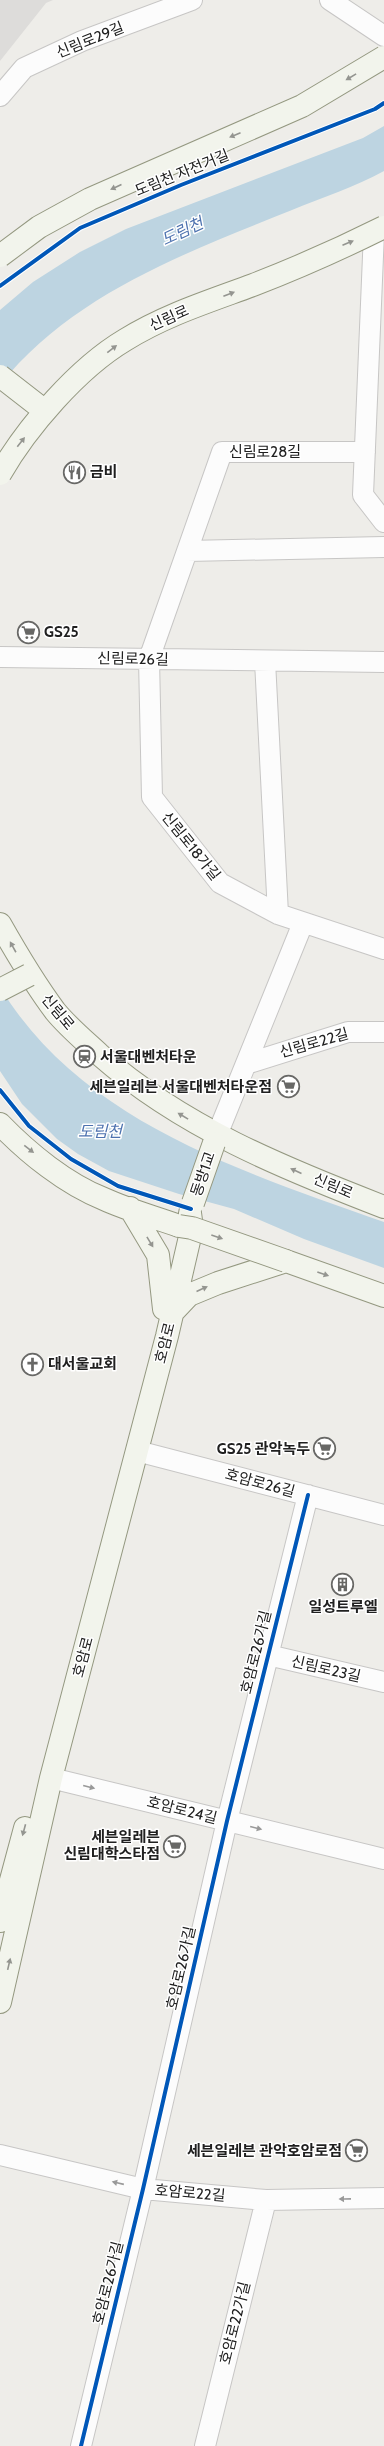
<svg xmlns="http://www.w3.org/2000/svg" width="384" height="2446" viewBox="0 0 384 2446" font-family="Cabin,'Noto Sans KR',sans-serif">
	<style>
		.residential { fill: #dddcda }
		.water { fill: #bdd4e1 }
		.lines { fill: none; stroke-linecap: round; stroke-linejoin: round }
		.street-casing { stroke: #c7c6c5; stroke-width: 22 }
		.secondary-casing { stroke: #949880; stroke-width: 24 }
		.street { stroke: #fcfcfc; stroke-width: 20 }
		.secondary { stroke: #f2f4ec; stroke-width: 22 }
		.secondary-bridge-casing { stroke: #949880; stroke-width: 24; stroke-linecap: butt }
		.secondary-bridge { stroke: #f2f4ec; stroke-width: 22 }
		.cycleway-casing { stroke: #fff; stroke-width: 6 }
		.cycleway { stroke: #0057b8; stroke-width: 4 }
		.oneway { fill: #949590 }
		.oneway2 { fill: #999 }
		.labels { text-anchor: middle; stroke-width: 3; stroke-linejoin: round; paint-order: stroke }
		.street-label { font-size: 15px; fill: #202020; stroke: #fff }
		.poi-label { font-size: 15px; font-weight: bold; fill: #202020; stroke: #fff; text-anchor: start }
		.water-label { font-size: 16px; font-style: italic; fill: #4d72af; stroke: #fff }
	</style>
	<rect width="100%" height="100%" fill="#eeede9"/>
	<path class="residential" d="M0,0H53L46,3L0,61Z"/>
	<path class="water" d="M384,126V171C355,187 323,197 292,210C188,252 72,294 0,385V310L33,282L80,252L126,229L363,138Z
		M0,987C81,1122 244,1172 384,1222V1268L304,1239L234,1209L179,1194L109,1171L78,1154L57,1139L22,1104L0,1071Z"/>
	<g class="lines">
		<defs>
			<path id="street" d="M330,0L384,36
				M0,96L24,68L82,41L192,0
				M374,232L363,495L384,522
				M365,452H222L149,659L152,797L220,883L278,914L384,949
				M187,551L384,547
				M0,657L384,662
				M265,661L278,914
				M246,1064L348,1032H384
				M217,1135L303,923
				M137,1451L384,1515
				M268,1655L384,1682
				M51,1778L384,1859
				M0,2155L143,2189L266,2200L384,2198
				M81,2446L143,2189L227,1821L308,1495
				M205,2446L266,2200"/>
			<path id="secondary" d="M0,924C17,954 34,983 55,1011C68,1027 85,1041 100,1055C182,1127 283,1168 384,1207
				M0,1124C28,1153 66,1184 104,1199C128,1210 154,1217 179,1226
				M130,1208L158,1255L164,1309
				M172,1313L189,1295L218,1283L286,1261L384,1296
				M0,1921L25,1828
				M0,2002L51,1778L167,1336L192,1228L190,1213"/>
		</defs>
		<use href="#street" class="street-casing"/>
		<use href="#secondary" class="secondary-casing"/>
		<use href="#street" class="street"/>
		<use href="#secondary" class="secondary"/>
		<defs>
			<path id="secondary-bridge" d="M0,256L39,227L90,199L302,106L384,57
				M0,376L45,411
				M0,474C27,427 78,368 125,340C165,315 210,301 253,285C297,268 342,248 384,227
				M0,990L29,975
				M193,1203L214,1143
				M179,1226L192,1228L286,1261"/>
		</defs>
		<use href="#secondary-bridge" class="secondary-bridge-casing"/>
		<use href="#secondary-bridge" class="secondary-bridge"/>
		<defs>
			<path id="cycleway" d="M0,286L80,228L181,185L375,109L384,103
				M0,1090L29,1126L71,1159L118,1186L191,1209
				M81,2446L143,2189L227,1821L308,1495"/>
		</defs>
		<use href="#cycleway" class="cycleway-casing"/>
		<use href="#cycleway" class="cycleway"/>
	</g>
	<defs><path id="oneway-solid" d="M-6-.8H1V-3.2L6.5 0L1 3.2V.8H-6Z"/></defs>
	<g class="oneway">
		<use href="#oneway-solid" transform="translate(351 77) rotate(149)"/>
		<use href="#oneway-solid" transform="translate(235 135) rotate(157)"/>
		<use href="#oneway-solid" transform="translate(116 187) rotate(156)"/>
		<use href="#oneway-solid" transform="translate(348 243) rotate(-23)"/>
		<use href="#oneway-solid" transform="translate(229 294) rotate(-21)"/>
		<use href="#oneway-solid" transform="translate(112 349) rotate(-38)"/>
		<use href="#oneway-solid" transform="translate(21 442) rotate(-52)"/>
		<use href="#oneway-solid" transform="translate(13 947) rotate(-119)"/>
		<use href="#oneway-solid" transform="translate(183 1116) rotate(-149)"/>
		<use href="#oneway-solid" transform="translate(29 1149) rotate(38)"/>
		<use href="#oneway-solid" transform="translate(296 1171) rotate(-156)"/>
		<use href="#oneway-solid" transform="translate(217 1237) rotate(19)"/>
		<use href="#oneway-solid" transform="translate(150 1242) rotate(59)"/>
		<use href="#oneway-solid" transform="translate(323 1274) rotate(19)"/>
		<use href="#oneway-solid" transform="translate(202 1289) rotate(-24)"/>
		<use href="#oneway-solid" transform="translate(24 1830) rotate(105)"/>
		<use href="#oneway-solid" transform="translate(9 1964) rotate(-77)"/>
	</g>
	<g class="oneway2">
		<use href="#oneway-solid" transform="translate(89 1787) rotate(14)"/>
		<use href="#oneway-solid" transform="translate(256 1828) rotate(14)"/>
		<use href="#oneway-solid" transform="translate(118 2183) rotate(-167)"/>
		<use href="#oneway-solid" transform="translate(345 2199) rotate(179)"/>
	</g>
	<defs>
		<symbol id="restaurant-ring" viewBox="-11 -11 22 22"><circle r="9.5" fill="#fff" stroke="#686866" stroke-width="1.5"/><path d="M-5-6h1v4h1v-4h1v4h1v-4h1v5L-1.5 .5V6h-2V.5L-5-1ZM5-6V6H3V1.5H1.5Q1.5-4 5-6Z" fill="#686866"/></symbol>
		<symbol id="supermarket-ring" viewBox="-11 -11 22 22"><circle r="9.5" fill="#fff" stroke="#686866" stroke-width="1.5"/><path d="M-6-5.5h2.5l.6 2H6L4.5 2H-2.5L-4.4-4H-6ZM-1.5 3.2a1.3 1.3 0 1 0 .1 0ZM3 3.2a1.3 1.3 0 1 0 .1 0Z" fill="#686866"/></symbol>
		<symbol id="station-ring" viewBox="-11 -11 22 22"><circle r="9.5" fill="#fff" stroke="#686866" stroke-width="1.5"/><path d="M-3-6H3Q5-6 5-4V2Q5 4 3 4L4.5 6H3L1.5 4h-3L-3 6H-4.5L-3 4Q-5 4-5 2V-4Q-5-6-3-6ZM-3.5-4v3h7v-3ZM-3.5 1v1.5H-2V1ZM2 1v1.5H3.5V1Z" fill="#686866"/></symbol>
		<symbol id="church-ring" viewBox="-11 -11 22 22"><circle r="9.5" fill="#fff" stroke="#686866" stroke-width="1.5"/><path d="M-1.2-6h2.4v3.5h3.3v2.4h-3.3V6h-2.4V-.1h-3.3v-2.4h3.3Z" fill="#686866"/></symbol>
		<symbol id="building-ring" viewBox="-11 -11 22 22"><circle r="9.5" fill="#fff" stroke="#686866" stroke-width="1.5"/><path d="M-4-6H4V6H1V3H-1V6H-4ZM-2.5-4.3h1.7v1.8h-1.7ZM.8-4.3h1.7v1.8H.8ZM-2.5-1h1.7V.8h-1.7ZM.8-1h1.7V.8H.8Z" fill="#686866"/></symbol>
	</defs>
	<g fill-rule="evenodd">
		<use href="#restaurant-ring" x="62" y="460" width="25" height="25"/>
		<use href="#supermarket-ring" x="16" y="620" width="25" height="25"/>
		<use href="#station-ring" x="72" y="1044" width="25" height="25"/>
		<use href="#supermarket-ring" x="276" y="1074" width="25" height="25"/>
		<use href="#church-ring" x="20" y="1352" width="25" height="25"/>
		<use href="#supermarket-ring" x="312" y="1436" width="25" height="25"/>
		<use href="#building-ring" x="330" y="1572" width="25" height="25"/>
		<use href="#supermarket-ring" x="162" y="1834" width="25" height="25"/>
		<use href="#supermarket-ring" x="344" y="2138" width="25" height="25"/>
	</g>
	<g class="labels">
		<g class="street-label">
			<text transform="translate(90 40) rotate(-22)" y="5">신림로29길</text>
			<text transform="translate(182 173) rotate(-22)" y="5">도림천 자전거길</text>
			<text transform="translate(169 318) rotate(-24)" y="5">신림로</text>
			<text x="265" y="457">신림로28길</text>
			<text transform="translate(133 659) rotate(1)" y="5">신림로26길</text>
			<text transform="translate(191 846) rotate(51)" y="5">신림로18가길</text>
			<text transform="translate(58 1012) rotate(50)" y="5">신림로</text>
			<text transform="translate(314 1043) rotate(-16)" y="5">신림로22길</text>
			<text transform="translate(203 1174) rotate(-71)" y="5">동방1교</text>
			<text transform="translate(333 1186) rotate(23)" y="5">신림로</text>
			<text transform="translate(165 1343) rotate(-76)" y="5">호암로</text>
			<text transform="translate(260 1483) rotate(15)" y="5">호암로26길</text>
			<text transform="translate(256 1652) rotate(-76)" y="5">호암로26가길</text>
			<text transform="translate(83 1657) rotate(-75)" y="5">호암로</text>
			<text transform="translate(326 1669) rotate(13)" y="5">신림로23길</text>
			<text transform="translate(182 1810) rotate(14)" y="5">호암로24길</text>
			<text transform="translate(181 1968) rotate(-77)" y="5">호암로26가길</text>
			<text transform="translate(190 2193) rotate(5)" y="5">호암로22길</text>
			<text transform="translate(108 2283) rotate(-76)" y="5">호암로26가길</text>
			<text transform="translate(235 2323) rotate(-76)" y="5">호암로22가길</text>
		</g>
		<g class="poi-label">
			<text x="90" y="477">금비</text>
			<text x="44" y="637">GS25</text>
			<text x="100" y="1062">서울대벤처타운</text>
			<text x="272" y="1092" text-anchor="end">세븐일레븐 서울대벤처타운점</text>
			<text x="48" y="1369">대서울교회</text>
			<text x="310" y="1454" text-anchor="end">GS25 관악녹두</text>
			<text x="343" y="1612" text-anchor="middle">일성트루엘</text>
			<text x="160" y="1842" text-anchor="end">세븐일레븐<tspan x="160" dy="17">신림대학스타점</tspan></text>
			<text x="342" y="2156" text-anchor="end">세븐일레븐 관악호암로점</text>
		</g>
		<g class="water-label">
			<text transform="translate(182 231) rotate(-25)" y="6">도림천</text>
			<text x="100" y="1137">도림천</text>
		</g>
	</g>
</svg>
